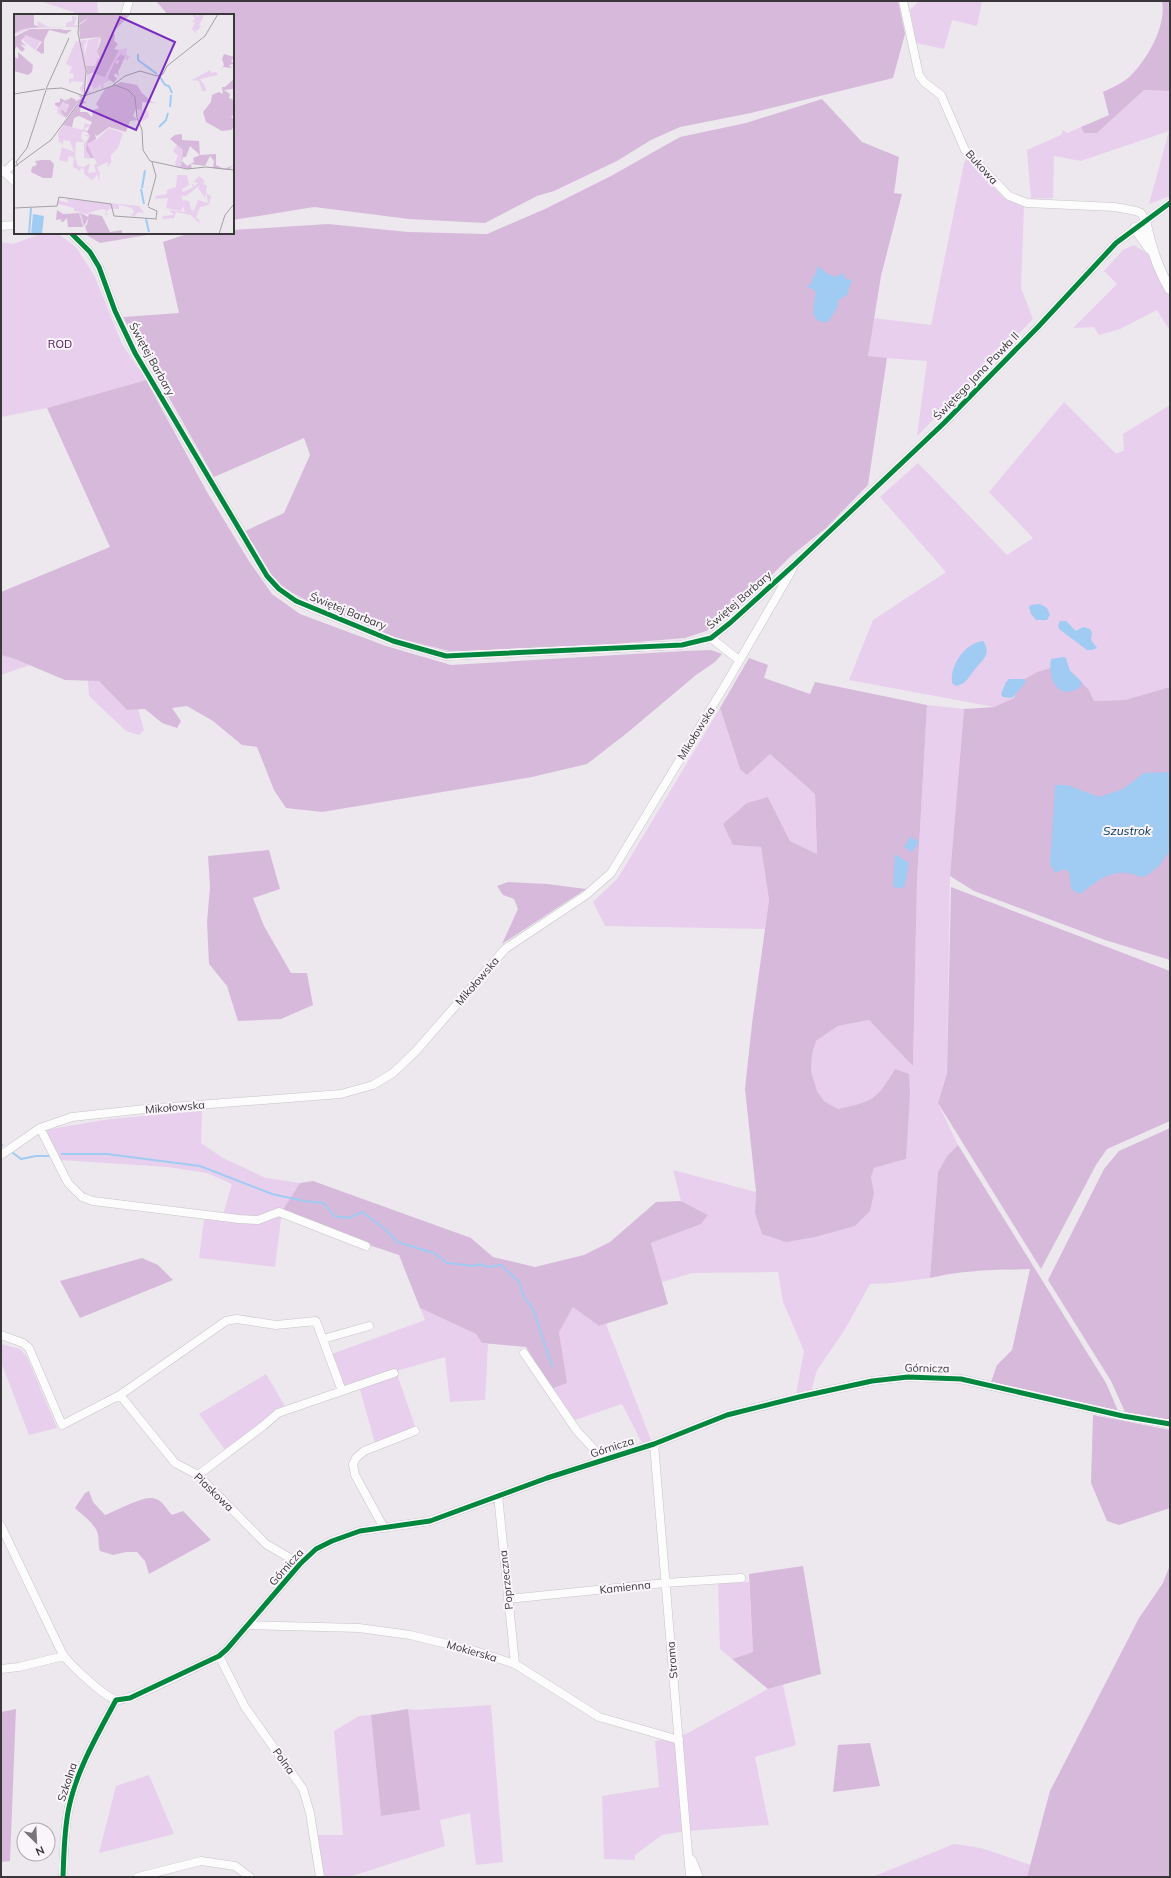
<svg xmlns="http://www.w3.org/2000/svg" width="1171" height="1878" viewBox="0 0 1171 1878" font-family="Mulish,sans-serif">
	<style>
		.green { fill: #e9cfee }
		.forest { fill: #d7b9dc }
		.water { fill: #a0cbf3 }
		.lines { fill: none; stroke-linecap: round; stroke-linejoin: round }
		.stream { stroke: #a0cbf3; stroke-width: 2 }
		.minor-casing { stroke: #c7c4c7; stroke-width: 9 }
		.major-casing { stroke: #c7c4c7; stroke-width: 11 }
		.minor { stroke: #fcfcfc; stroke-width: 8 }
		.major { stroke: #fcfcfc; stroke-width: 10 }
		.cycleway-casing { stroke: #faf5fb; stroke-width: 8 }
		.cycleway { stroke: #00873e; stroke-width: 5 }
		.labels { text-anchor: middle; stroke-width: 4; stroke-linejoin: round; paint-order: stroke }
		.street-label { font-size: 11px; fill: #393739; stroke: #faf5fb }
		.park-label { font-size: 11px; fill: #4c0b57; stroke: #faf5fb }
		.water-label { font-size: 12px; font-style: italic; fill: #023658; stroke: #faf5fb }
		.inset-river { fill: none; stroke: #a0cbf3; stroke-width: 2 }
		.inset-road { fill: none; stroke: #a4a1a5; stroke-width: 1 }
		.view { fill: #7b2cbf; fill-opacity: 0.15; stroke: #7b2cbf; stroke-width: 2 }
		.inset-edge { fill: none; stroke: #393739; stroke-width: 2 }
	</style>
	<rect width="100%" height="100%" fill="#ece8ed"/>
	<path class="green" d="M40,1H97L98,13H76Z
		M919,1H982L977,26L952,20L944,49L916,43L910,10Z
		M1144,90L1170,91V196L1149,204L1169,131L1081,161L1054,156L1053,198L1031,199L1027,150L1061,135L1063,130L1067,133L1081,127L1084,133H1097Z
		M967,158L1003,197L1024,207L1021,288L1033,319L917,436L927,361L868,357L873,318L931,325L964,163Z
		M43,233H57L76,247L95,277L122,344L146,380L47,408L1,417V242L13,244Z
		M1134,245L1148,254L1170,297V331L1157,310L1120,329L1099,335L1094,327L1073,328L1117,284L1104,271L1123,250Z
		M1064,402L1116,454L1124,450L1123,434L1170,405V687L1125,700L1094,701L1089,690L1072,672H1037L1019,682L1014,698L994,707L849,680L873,620L946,572L880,497L918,463L1007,555L1033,538L989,492Z
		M1,655L15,659L30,665L1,675Z
		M88,680L99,681L127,710L138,709L144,730L139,735L126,731L89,696Z
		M927,705L964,709L950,876L947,1073L938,1103L958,1145L947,1156L938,1172L930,1278L891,1283L870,1284L844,1331L817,1370L811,1391L796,1394L804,1351L783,1302L778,1272L692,1273L662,1282L651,1243L701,1224L708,1215L681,1201L673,1170L756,1192L755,1213L874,1193L871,1177L874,1168L906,1159L895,1069C876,1100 874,1101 838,1109L824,1101L817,1091L811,1071L812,1053L816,1041L838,1026L869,1020L913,1065L917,882Z
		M720,708L740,769L764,759L770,754L815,794L817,854L790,841L768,797L733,845L761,847L769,900L765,929L605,926L593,902L618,878Z
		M202,1111L201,1143L223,1158L266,1178L300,1183L282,1211L275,1267L199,1258L204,1220L223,1215L232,1184L207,1173L168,1167L60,1160L45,1130L110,1119Z
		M574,1306L599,1326L606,1324L651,1440L642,1443L622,1404L575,1420L551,1389L566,1383L559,1331Z
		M420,1308L476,1334L482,1343L488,1344L485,1400L450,1402L445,1357L396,1371L417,1432L376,1447L359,1386L346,1390L332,1354L425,1320Z
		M1,1344L20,1349L27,1357L57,1428L29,1435L1,1362Z
		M266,1374L286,1408L226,1451L199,1414Z
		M718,1582H749L753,1652L732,1659L720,1649Z
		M783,1685L796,1745L755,1757L769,1825L686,1831L662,1835L635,1855V1860L604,1859L602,1796L659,1787L655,1741L686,1734L768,1689Z
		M491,1705L503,1862L476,1865L470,1813L440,1820L445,1846L349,1877H324L316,1835H343L334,1731L359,1716L371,1715L381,1816L419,1810L408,1709L416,1710Z
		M149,1775L174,1834L99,1853L116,1786Z
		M954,1844L981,1848L1031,1865L1027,1877H872Z"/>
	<path class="forest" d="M156,1H898L905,34L893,78L751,113L680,127L651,140L617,161L598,170L554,191L537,196L485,223L409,219L314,207L233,220V15H168Z
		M1162,1H1170V91L1144,90L1097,133H1084L1081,127L1109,115L1103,92C1111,88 1121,84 1128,78C1146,62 1167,26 1162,1Z
		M822,99L862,142L899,157L894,193L902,194L881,276L868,356L887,358L868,485L826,528L791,556L734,612L706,631L685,638L601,645L453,652L390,636L306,600L278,585L245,531L284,513L310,455L304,438L214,477L123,317L179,313L163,242L187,234L233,233V230L328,224L408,232L487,234L545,209L611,176L680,137L746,123Z
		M83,233H159L100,243Z
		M146,380L207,492L249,561L272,594L300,614L386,646L451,665L684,651L711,650L722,654L715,662L696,675L627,733L587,764L532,777L322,812L286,808L274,790L257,747L242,745L213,721L187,706L172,708L181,721L177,728L162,723L145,709L127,710L99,681L65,680L15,659L1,655V592L110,547L47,408Z
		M749,658L768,665L764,678L810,694L815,682L927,705L917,882L913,1066L869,1020L838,1026L816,1041L812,1054L811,1071L817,1091L824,1101L838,1109C874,1101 876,1100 895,1069L909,1074L910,1095L906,1159L874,1168L871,1177L874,1193L870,1211L855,1226L815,1237L786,1242L762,1234L755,1213L756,1192L745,1089L752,1024L769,900L761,847L733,845L723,824L747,803L768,797L790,841L817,854L815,794L770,754L747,775L740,769L720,708Z
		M1055,667L1072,672L1089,690L1094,701L1125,700L1170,687V960L1105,940L974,891L950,876L964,709L994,707L1014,698L1019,682L1037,672Z
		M269,850L280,889L253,898L264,926L291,973H307L313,1005L281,1019L238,1021L227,986L209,964L207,922L210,887L208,856Z
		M508,882L547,884L586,889L502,944L518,909L514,899L503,895L497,886Z
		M951,887L1170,971V1121L1107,1149L1096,1165L1041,1269L938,1103L947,1073Z
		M1170,1128V1422L1126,1414L1111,1381L1048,1280L1104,1169L1119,1151Z
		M958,1145L1106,1383L1119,1413L991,1382L997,1365L1012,1350L1030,1269C996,1270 963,1270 930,1278L938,1172L947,1156Z
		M313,1181L471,1238L493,1257L535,1267L584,1255L610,1242L656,1202L681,1201L708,1215L701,1224L651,1243L668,1304L599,1326L573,1307L559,1332L567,1383L551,1389L526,1347L482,1343L476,1334L420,1308L399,1255L282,1216V1211L300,1183Z
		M142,1258L158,1265L173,1280L80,1318L60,1281Z
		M1093,1415L1170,1430V1508L1119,1525L1107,1521L1091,1483Z
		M89,1491L93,1502L105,1515C117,1511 145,1494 156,1499C163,1501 167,1510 172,1515L183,1511L211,1540L149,1574L145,1561L137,1552H126L113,1555L100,1551C98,1545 99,1541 98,1535C97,1525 82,1515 75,1508L85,1493Z
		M1170,1565V1877H1027L1050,1791L1139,1618L1163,1583Z
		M803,1566L821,1674L768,1689L732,1659L753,1652L749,1574Z
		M16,1709L10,1861L1,1862V1712Z
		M408,1709L420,1810L381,1816L371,1715Z
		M870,1743L880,1786L833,1792L838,1745Z"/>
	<path class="water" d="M818,266L826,273L836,277L842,273L847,280L852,279L847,295L838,300L837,308L828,322C807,324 814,305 816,292L811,288L807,287L812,282L813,277L815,275Z
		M1040,604L1047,608L1050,615L1047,620H1036L1031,614L1029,607L1031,605Z
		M1060,621H1066L1076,631L1083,627L1090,629L1092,633L1091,640L1097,648L1092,650H1087L1059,629L1058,625Z
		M983,641C992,653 983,660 975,669C969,676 967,684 956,686L952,683C950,665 965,643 983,641Z
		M1063,657L1066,658L1070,671L1082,682L1080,687C1059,702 1047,679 1051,659Z
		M1009,679H1024L1026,682L1012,698L1003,697L1001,694L1006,682Z
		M1170,772V850L1160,865L1148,875L1141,877C1114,866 1101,878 1080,894L1071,889L1069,872L1064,869L1055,873L1050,864L1055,785H1067L1099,797L1123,789L1144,773Z
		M910,837L918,841V844L912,852L904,847Z
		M895,854L909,863L904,888L893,887Z"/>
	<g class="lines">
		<path class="stream" d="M1,1144L2,1145
			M13,1153L21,1159L36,1156H49
			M62,1154H107L200,1166L272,1194L304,1201L324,1203L334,1216L349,1218L362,1212L385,1229L397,1242L434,1253L447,1263L475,1266L479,1264L488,1267L501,1265L519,1282L524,1297L533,1309L552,1366"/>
		<defs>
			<path id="minor" d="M903,1L919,75L924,82L941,95L965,150L1009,196L1027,203L1115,207L1136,211L1141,213L1145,220
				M125,15L129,1
				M1,169L15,182
				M5,172L15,162
				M1,226L15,225
				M71,233L90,252L99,267L115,311L135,353L267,576L279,589L296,601L393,641L446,656L682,645L711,638L730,623L795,564L944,423L1038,327L1116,243L1170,203
				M711,638L739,660
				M40,1128L68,1183L82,1197L93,1201L239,1219L258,1220L279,1212L366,1246
				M1,1155L40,1128L72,1117L145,1109L341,1094L373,1085L393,1073L416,1051L505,949L586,895L611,873L727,682L792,570
				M1,1335L23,1343L29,1348L62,1425L120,1395L226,1321L237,1319L276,1325L316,1321L342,1391L278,1413L263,1426L198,1475
				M323,1339L369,1326
				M524,1353L577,1431L604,1460
				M342,1391L394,1373
				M120,1395L175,1463L198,1475L266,1544L300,1564
				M654,1444L690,1877
				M498,1495L515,1664
				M1,1526L63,1655C71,1665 105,1698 117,1700C130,1702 202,1663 219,1656L227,1649L300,1564L316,1549L332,1541L360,1531L430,1521L547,1478L654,1444L727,1415L799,1397L872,1381L908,1377L961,1379L1123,1416L1170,1424
				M384,1528L355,1475L353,1464L356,1458L364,1451L415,1431
				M508,1599L665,1583L741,1578
				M248,1625L359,1628L410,1635L472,1650L515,1664L599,1717L679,1740
				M219,1656L245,1707L303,1789L310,1813L320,1877
				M1,1669L19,1667L64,1656
				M692,1860L699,1877
				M63,1877C64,1853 64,1830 69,1807C77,1769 98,1734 116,1700
				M138,1877L201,1861L235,1866L250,1877"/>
			<path id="major" d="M1145,220C1150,244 1157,268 1170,289
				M1135,228L1150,249"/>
		</defs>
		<use href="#minor" class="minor-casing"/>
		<use href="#major" class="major-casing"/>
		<use href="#minor" class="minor"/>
		<use href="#major" class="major"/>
		<defs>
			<path id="cycleway" d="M71,233L90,252L99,267L115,311L135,353L267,576L279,589L296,601L393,641L446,656L682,645L711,638L730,623L795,564L944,423L1038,327L1116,243L1170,203
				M63,1877C64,1853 64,1830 69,1807C77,1769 98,1734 116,1700L130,1698L219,1656L227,1649L300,1564L316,1549L332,1541L360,1531L430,1521L547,1478L654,1444L727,1415L799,1397L872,1381L908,1377L961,1379L1123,1416L1170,1424"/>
		</defs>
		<use href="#cycleway" class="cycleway-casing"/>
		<use href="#cycleway" class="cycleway"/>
	</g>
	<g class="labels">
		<g class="street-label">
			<text transform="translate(982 167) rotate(48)" y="4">Bukowa</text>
			<text transform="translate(152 359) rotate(61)" y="4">Świętej Barbary</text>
			<text transform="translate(976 376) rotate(-46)" y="4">Świętego Jana Pawła II</text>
			<text transform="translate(739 600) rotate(-41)" y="4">Świętej Barbary</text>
			<text transform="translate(348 611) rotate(22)" y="4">Świętej Barbary</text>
			<text transform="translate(696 733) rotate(-58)" y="4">Mikołowska</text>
			<text transform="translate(477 981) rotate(-49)" y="4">Mikołowska</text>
			<text transform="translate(175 1107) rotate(-5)" y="4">Mikołowska</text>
			<text transform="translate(927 1368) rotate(1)" y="4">Górnicza</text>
			<text transform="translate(612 1447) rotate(-18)" y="4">Górnicza</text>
			<text transform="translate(214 1492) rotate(44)" y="4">Piaskowa</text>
			<text transform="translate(286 1567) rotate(-48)" y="4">Górnicza</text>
			<text transform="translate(506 1580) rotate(-96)" y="4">Poprzeczna</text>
			<text transform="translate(625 1587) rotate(-6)" y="4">Kamienna</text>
			<text transform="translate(472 1651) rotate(16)" y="4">Mokierska</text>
			<text transform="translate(672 1660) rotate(-95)" y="4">Stroma</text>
			<text transform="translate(284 1761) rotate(54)" y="4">Polna</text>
			<text transform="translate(67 1782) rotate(-72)" y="4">Szkolna</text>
		</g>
		<g class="park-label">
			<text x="60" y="348">ROD</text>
		</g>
		<g class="water-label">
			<text x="1127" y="835">Szustrok</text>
		</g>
	</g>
	<g transform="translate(14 14)">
		<rect width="220" height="220" fill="#ece8ed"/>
		<path d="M178,0H181L183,4L184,0H191L185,11L187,12L184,16H182L183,20L178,15L181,8H178L181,5ZM58,2L63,3L60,11H63V13L16,14L0,21L8,15L26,12L23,11L24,7L34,13H52V9L58,7ZM13,20L26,28L21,36L10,27L9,24ZM86,23L83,36L84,43L93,52L84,47L81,52H72L71,75L68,79L66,74L70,68L58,67L55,70V64L59,65L60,60L55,59L58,53L52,50L53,47L62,27L73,26L70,32L71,42L74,26ZM113,34L112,40L117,44H114V47L106,41L103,46L106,49L102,50L101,47L92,64L96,66L89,70L90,74L88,75L85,69V72L80,75L78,71L73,73V77L78,78L73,80V60H83L91,63L105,36ZM196,56L197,59L202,58L204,61L186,65L191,72L192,77H188L185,67L178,66ZM51,88L55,93L52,99L49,95L47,98L52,104L43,99L44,93L41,92H45ZM123,95L134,97L135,103L129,107L124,104ZM71,109L77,111L70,115L75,118H68L67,124L71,129L75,123L70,121H76L74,128L82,126L95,114L109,119L104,134L97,141V149L93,153L94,148L83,153L86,160L85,166H81H84V160L78,166L70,160V155L67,154L66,157L59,153L60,144L55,142L53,148L45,146L48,133L60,138L56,127L49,126V130L45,128L44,119L49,111L69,116ZM62,128H70V144L77,145L74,134L79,141L83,150L80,151L82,158L74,159L76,149L70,153L64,152L61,143ZM163,131L169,136L167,154L162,153L161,148L164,142L159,137ZM163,161H173L175,171L168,175L169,178L179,173L177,169L181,172L184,169L180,168L185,162L191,167L189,169L193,172L191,184L184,174L186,171L172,182H167L170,188L171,186L175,187L177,195L180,197L184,186L194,189L192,179L197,182L195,191L186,193L182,204L190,209L185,206L186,210L177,201L162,198L160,204L148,205L149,202L160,201L155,196L171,198L169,192L167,197L152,194L154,184L142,185L141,182L153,180V176L162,173ZM52,185H56L125,192L130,199L124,198L120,203L117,200L120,199L118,194L98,189L105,191V195H95L92,199L95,201H91L92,196L88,195L74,199L88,202L67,199L70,212L69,213L65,198L60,197V194L44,190V186L55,189Z" fill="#e9cfee" fill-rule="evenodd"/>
		<path d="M0,0H20V11L26,13L8,15L0,20ZM66,0H117L98,19L101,21L100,27L104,30L100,35L105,36L91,63L78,59L73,61L72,52H81L84,44L86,46L83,37L87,26L86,23L66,25L65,11L71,7L74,4L65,10ZM16,15H49L47,16H58L52,20L35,16L30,26V39L28,40L22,36L28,28L12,21L7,27L12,32L6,30L11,35L8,38L2,32V35L0,33V23ZM4,38L19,51L18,58L14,61L0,57V42L4,45ZM107,40L111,43L104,58L105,62L101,59L100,62L103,64L100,69L93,64L101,47L102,50L105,49V46L101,47ZM210,40L220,43L217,47L220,50L215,51L218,54L209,53L206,57L210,51L208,45ZM220,65V75L210,76L216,80L215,84L220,86V100L217,103L220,105V113L217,116L208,117L192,108L189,98L197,88L198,81L205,78L209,80L208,73H211ZM107,68L123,71L128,79L138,88L143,89L128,88V96L122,95L119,102L124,106L116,107L112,118L95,113L83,122L81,120L82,125L73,130L80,144H77L72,136L73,129L76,122L73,118L78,108L65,102L60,104L58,113L49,111L67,87L73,88L67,91L66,98H73L78,103L79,96L85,94L82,90L91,75ZM64,81L69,82L52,104L47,98L48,95L52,99L55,91L49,88L45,93L41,91V89L46,88V84L55,89L51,86L56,85V83L62,86L61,88L67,84ZM168,120V126L185,127L186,141L202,140V151L210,155L220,151L216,154L218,156H212L199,154L200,147L196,142L191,152L177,150L178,155H175L167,153L169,136L156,125L161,121ZM176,132L186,141L179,144L180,148L173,152L168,147L169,143H172ZM28,146H36L40,150L38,164H29L17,158L18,153L23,151L21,147ZM43,196L49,200L65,199L69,213H54L53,204L49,208L46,207L48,205L42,206ZM67,199L74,203L75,200L88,202L96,218L108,216V220H74L71,213L73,210L75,203L70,212Z" fill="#d7b9dc" fill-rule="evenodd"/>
		<path d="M19,200L30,202L28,220H17Z" fill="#a0cbf3"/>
		<path class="inset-river" d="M124,40V46L143,60M146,63L151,71L155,72L158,79M156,93L157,81M145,113L152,106L154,99M128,174L131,156M127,175L130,190M132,205L135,218M15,220L17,194"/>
		<path class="inset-road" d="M99,71L111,62L126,57L143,62L149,60L153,52L191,22L204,0M32,75L48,74L70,82L101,71L114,76L121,83L123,103L128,116L129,136L136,147L173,155L192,153L220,156M32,75L55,24M0,80L31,75M4,152L2,148L13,134L32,76M0,153L37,126L70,82L72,57L64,19L65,0M134,192L142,162L138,148M134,193L143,197L142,204M0,194L43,192L45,183L97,190L100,202L143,205M205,220L211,201L220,190"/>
		<path class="view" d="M106,3L161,28L122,116L66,92Z"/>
		<rect width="220" height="220" class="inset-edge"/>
	</g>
	<rect width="1171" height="1878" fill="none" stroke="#393739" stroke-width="4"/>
	<g transform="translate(36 1842) rotate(156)"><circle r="19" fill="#faf5fb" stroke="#ada9ad"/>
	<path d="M0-3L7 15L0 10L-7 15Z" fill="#787578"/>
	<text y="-6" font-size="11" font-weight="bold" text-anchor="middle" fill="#393739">N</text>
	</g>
</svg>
